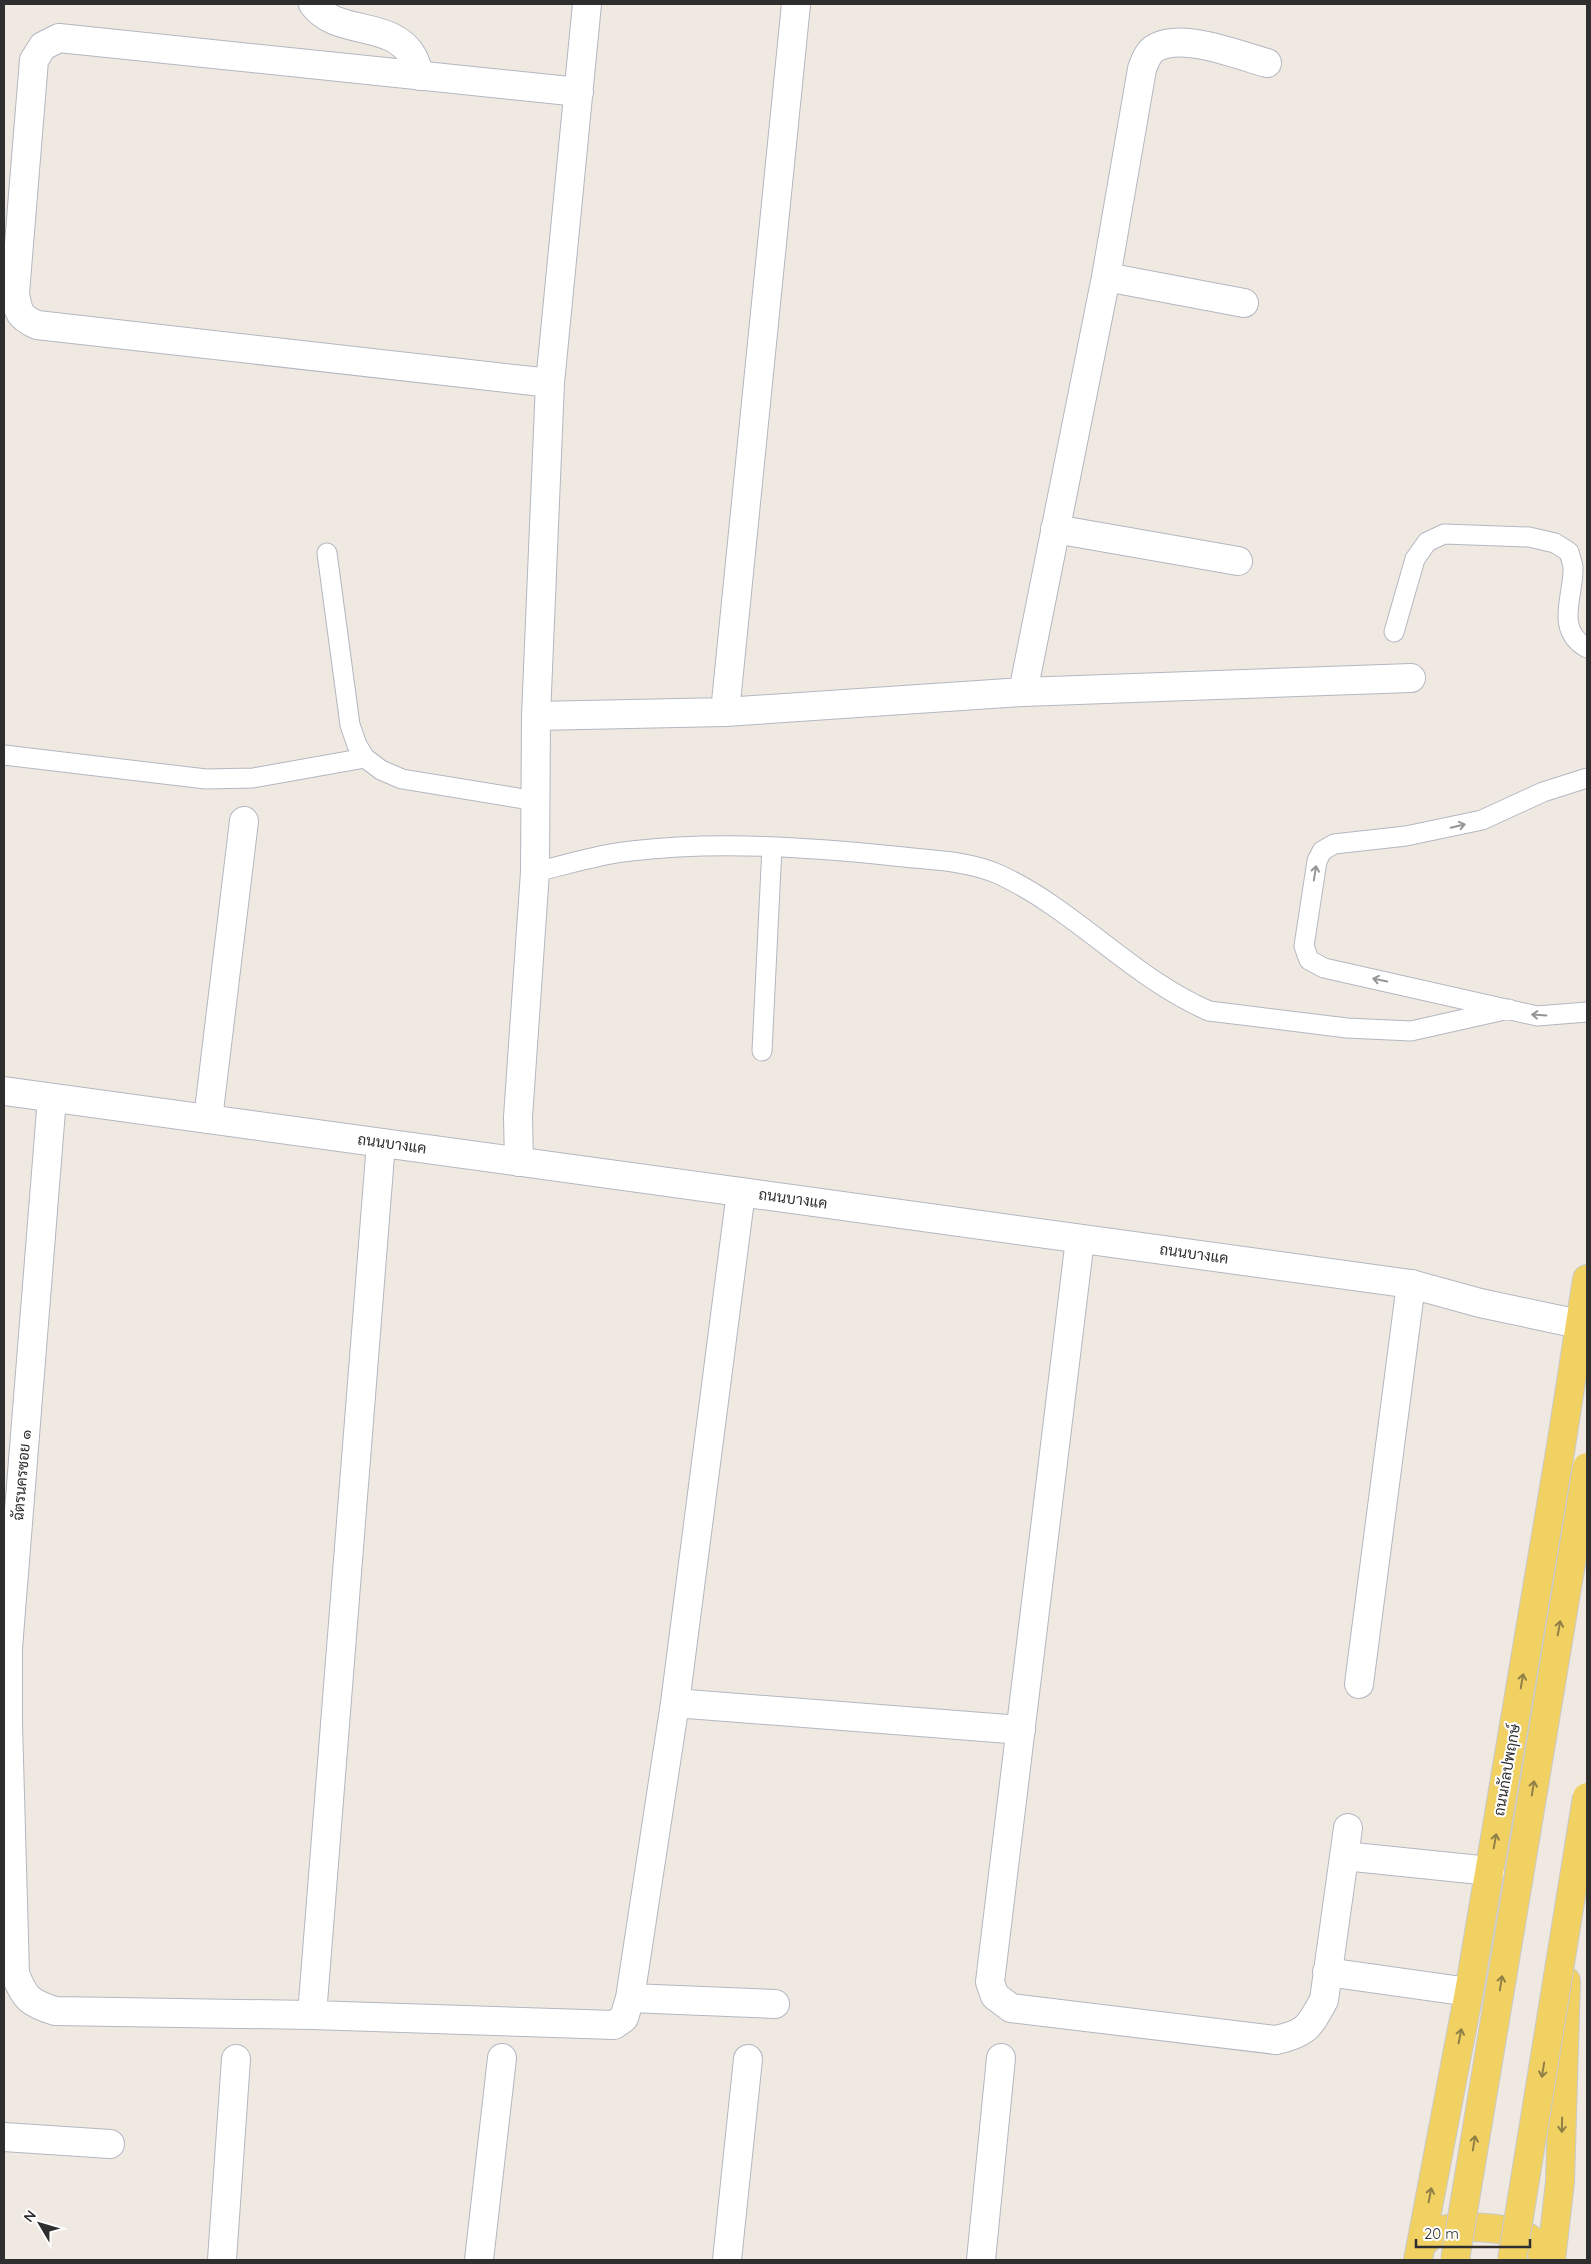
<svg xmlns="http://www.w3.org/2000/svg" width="1591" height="2264" viewBox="0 0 1591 2264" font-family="Quicksand,Sarabun,sans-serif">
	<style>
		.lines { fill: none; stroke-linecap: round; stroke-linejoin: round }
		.lane-casing { stroke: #b4b7c1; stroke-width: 21 }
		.street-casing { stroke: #b4b7c1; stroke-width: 30 }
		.secondary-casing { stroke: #b4b7c1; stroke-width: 30 }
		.primary-casing { stroke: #c9c9c9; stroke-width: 30 }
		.lane { stroke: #fff; stroke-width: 19 }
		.street { stroke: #fff; stroke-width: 28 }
		.secondary { stroke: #fff; stroke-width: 28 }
		.primary { stroke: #f2d163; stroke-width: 28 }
		.primary-bridge-casing { stroke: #c9c9c9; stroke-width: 30; stroke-linecap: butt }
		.primary-bridge { stroke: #f2d163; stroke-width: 28 }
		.oneway { stroke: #969696 }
		.oneway2 { stroke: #908048 }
		.labels { text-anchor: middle; stroke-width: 4; stroke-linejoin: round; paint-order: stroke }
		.street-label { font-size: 15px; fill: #2e2e2e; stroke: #fff }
	</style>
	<rect width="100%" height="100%" fill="#efe9e1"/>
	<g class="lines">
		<defs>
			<path id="lane" d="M327,553L350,725L357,745L365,758L381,770L402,779L536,801
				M1394,632L1415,559L1427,542L1444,534L1529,537L1555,543L1569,552C1570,557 1573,563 1573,568C1574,596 1554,629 1587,648
				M4,755L206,779L253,778L365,758
				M1587,778L1543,792L1482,820L1406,836L1334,844L1322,851L1317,861L1304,946L1309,960L1324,968L1537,1016L1587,1012
				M535,872C566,865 599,854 631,851C718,841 807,847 894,856C928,860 966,860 998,874C1075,909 1132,978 1209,1011L1347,1028L1411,1031L1509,1009
				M762,1051L772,847"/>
			<path id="street" d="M313,4C337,37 392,19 413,57C416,63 418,70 420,76
				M1106,277L1244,303
				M550,383L37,325C19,317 18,312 15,293L34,60L43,46L59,38L579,92
				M1055,529L1238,561
				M1023,692L1106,277L1142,69C1145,61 1148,51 1157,47C1184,33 1238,55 1267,63
				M725,712L796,4
				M536,716L725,712L1023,692L1411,678
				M52,1098L8,1648V1724L15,1974C25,1999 30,2003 55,2011L312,2015L614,2025L624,2018L630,1998L675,1703L741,1192
				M208,1119L244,821
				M519,1162L518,1117L535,872L536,716L550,383L587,4
				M1080,1239L990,1982L995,1996L1011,2008L1276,2040C1307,2033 1309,2027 1324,2000L1348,1828
				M1359,1684L1411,1284
				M675,1703L1021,1730
				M1344,1856L1490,1871
				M1327,1972L1469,1992
				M630,1998L775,2004
				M312,2015L381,1143
				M4,2137L110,2144
				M222,2260L236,2059
				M479,2260L502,2058
				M727,2260L748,2059
				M981,2260L1001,2058"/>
			<path id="secondary" d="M4,1091L1411,1284L1480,1303L1579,1324"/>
			<path id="primary" d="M1421,2245C1426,2240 1432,2233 1439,2231C1459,2224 1507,2227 1527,2237C1537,2243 1542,2251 1547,2260
				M1418,2260L1469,1992L1561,1446L1587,1279
				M1551,2260L1560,2182L1566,1981"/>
		</defs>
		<use href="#lane" class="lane-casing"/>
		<use href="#street" class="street-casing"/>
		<use href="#secondary" class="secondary-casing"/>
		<use href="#primary" class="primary-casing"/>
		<use href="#lane" class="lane"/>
		<use href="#street" class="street"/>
		<use href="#secondary" class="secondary"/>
		<use href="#primary" class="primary"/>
		<defs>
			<path id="primary-bridge" d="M1455,2260L1587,1467
				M1512,2260L1587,1797"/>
		</defs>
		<use href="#primary-bridge" class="primary-bridge-casing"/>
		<use href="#primary-bridge" class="primary-bridge"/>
	</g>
	<defs><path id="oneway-shaft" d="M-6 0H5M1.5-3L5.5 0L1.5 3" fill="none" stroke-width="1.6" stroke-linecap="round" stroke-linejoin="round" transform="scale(1.25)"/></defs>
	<g class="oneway">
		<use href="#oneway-shaft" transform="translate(1458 826) rotate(-14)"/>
		<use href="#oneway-shaft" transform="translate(1315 873) rotate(-81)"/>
		<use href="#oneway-shaft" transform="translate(1380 980) rotate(-168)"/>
		<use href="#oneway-shaft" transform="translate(1539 1015) rotate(-176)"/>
	</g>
	<g class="oneway2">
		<use href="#oneway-shaft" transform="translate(1559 1628) rotate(-80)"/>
		<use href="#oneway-shaft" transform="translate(1522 1681) rotate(-80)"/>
		<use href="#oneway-shaft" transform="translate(1533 1788) rotate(-81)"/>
		<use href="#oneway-shaft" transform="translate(1495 1841) rotate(-80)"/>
		<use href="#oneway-shaft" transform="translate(1501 1983) rotate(-81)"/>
		<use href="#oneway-shaft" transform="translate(1460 2036) rotate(-79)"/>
		<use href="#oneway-shaft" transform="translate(1543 2070) rotate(99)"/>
		<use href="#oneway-shaft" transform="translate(1562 2125) rotate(91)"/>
		<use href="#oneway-shaft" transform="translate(1474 2143) rotate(-81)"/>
		<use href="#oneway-shaft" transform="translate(1430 2195) rotate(-79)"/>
	</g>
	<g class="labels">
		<g class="street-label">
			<text transform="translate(392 1144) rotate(8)" y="5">ถนนบางแค</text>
			<text transform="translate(793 1199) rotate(8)" y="5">ถนนบางแค</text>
			<text transform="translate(1194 1254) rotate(8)" y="5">ถนนบางแค</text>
			<text transform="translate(22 1475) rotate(-85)" y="5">ฉัตรนครซอย ๑</text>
			<text transform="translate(1507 1770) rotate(-80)" y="5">ถนนกัลปพฤกษ์</text>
		</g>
	</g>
	<rect width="1591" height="2264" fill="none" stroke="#2e2e2e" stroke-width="10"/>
	<g transform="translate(40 2224) rotate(308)" stroke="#ffffff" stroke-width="4" paint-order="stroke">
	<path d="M0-4L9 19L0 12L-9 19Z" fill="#2e2e2e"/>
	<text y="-8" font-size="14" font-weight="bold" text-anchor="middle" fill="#2e2e2e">N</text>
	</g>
	<path d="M1416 2239v8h114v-8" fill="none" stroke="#2e2e2e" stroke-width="2.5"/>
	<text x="1424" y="2239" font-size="15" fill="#2e2e2e" stroke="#ffffff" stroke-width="4" paint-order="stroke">20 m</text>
</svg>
